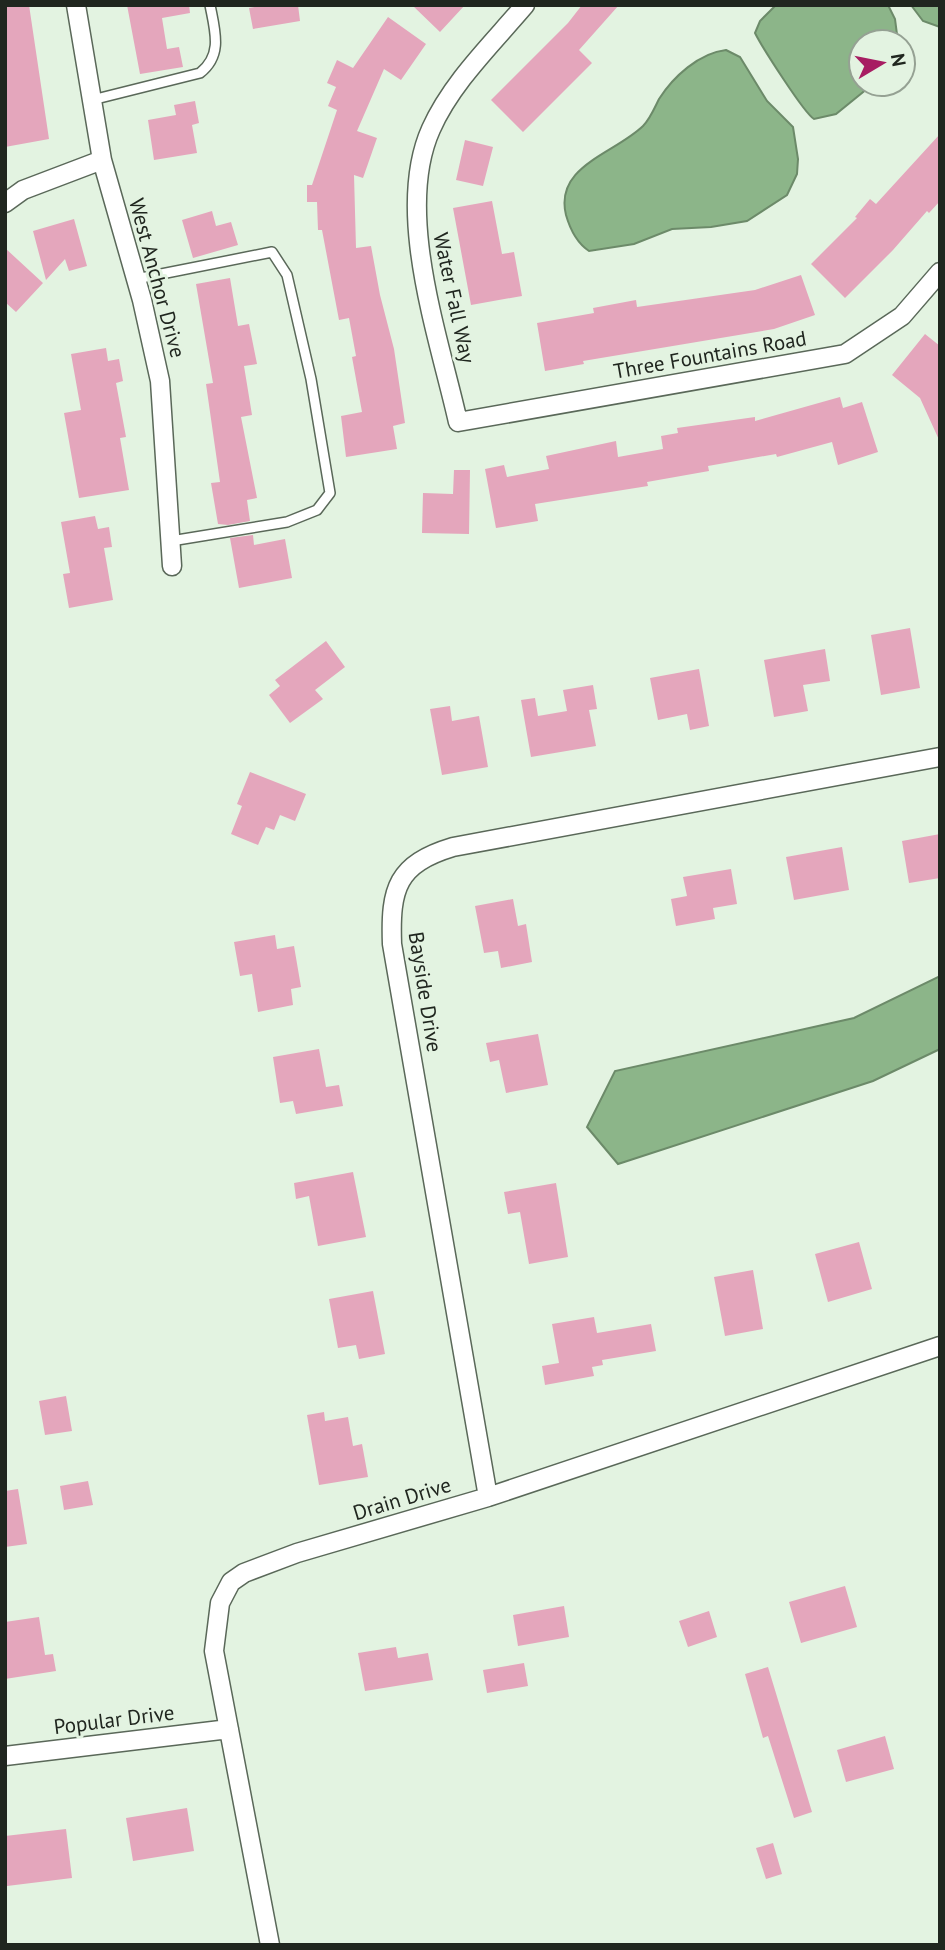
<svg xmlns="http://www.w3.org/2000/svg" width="945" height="1950" viewBox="0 0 945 1950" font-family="'PT Sans',sans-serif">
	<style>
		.water { fill: #8cb589; stroke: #6c8a69; stroke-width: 2 }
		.building { fill: #e4a6bc }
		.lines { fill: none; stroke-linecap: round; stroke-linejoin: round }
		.lane-casing { stroke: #5a6859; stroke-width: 12 }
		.street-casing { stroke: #5a6859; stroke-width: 21 }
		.lane { stroke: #fff; stroke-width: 9 }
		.street { stroke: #fff; stroke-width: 18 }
		.labels { text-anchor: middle; stroke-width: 6; stroke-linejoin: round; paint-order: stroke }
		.street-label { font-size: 21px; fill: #20261f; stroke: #e3f3e1 }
	</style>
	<rect width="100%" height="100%" fill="#e3f3e1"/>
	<path class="water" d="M776,5H888L895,19L898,42H861V84H873L836,114L814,119C804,113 762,47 755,33L760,21Z
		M911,5H940V27L923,21Z
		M726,50L740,57L767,101L793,127L798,159L797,174L787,195L747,221L711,227L672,229L634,244L589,251C577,243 570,229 566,215C554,166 614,154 643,126C650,119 654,109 659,99C673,77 699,53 726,50Z
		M940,976V1049L873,1081L618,1164L587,1127L615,1071L854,1018Z"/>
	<path class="building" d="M5,5H29L49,139L5,147Z
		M127,5H189L190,13L162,18L167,49L179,47L183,67L140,74Z
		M267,5H298L300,21L253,29L249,8Z
		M412,5H465L440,32Z
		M582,5H619L579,50L592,63L523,132L491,100L568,23Z
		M388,17L426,44L401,80L384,69L357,131L377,138L363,178L354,175L356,248L371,246L380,295L394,349L405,423L393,426L397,449L346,457L341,416L362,412L352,357L356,356L349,318L339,320L322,230H318L317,202H307V185H312L337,110L328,106L336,87L327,83L337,60L353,68Z
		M195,101L199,123L192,125L197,153L154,160L148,120L176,115L174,105Z
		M940,134V201L929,213L927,211L893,250L845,298L811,264L857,218L855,217L870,199L876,204Z
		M465,140L493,147L483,186L456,180Z
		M492,201L502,254L514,252L522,296L471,305L453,208Z
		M212,211L216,226L231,222L238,245L193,258L182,220Z
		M74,219L87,266L69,271L65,259L46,280L33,231Z
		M5,248L43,283L16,312L5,302Z
		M801,275L815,315L774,329L583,361L584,364L545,371L537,323L594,313L593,308L636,300L637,307L755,290Z
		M230,278L238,326L249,324L257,364L244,366L252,415L241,417L257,498L247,500L250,521L228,525L218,524L211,483L220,482L206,384L213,383L196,284Z
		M925,334L940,346V442L920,398L892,375Z
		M106,348L108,361L119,359L123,381L116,383L126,437L120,438L129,490L79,498L64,413L81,410L71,354Z
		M840,397L843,408L862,402L878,452L838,465L832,442L777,457L776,454L708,466L709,471L647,482L648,486L535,504L538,521L496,528L485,469L504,465L507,477L549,469L546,456L616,441L618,457L663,449L661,436L678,433L677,428L755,417V421Z
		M454,470H470L469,534L422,533L423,493L453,494Z
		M95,516L98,529L109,527L112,547L104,548L113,600L69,608L63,574L70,573L61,522Z
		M253,535L254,545L285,539L292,578L239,588L230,538Z
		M910,628L920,688L881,695L871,635Z
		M326,641L345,667L315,690L323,699L290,723L269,695L280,686L275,680Z
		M825,649L830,681L803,685L808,711L774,717L764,660Z
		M699,669L709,726L690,730L687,714L658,720L650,678Z
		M593,685L597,709L589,710L596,746L531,757L521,700L535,698L538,716L567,711L563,690Z
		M450,706L452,721L479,716L488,767L442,775L430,709Z
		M250,772L306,794L295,821L280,815L274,830L266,827L258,845L231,834L242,806L237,804Z
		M940,834V878L909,883L902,841Z
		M842,847L849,890L794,900L786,857Z
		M731,869L737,904L713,908L715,919L676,926L671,899L687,896L683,877Z
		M513,899L518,926L526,924L532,962L501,968L498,951L484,953L475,906Z
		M275,935L277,949L294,946L301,987L291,989L293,1005L258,1012L252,974L240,976L234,942Z
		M538,1034L548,1085L506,1093L499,1060L490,1062L486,1043Z
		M319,1049L326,1087L339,1085L343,1106L296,1114L293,1101L280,1103L273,1057Z
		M353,1172L366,1237L318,1246L309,1196L296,1199L294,1183Z
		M556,1183L568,1257L529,1264L520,1212L508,1214L504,1192Z
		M859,1242L872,1289L828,1302L815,1254Z
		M753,1270L763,1329L725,1336L714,1277Z
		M373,1291L385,1354L359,1359L356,1345L338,1348L329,1299Z
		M594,1317L597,1333L651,1324L656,1351L602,1360L603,1365L592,1367L594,1376L545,1385L542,1366L559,1363L552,1324Z
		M66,1396L72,1431L45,1435L39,1401Z
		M324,1412L325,1421L348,1417L353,1446L362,1444L368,1477L319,1485L307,1415Z
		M88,1481L93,1505L64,1510L60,1486Z
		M18,1489L27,1544L5,1547V1491Z
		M845,1586L857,1627L801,1643L789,1602Z
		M564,1606L569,1637L518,1646L513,1615Z
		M709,1611L717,1637L688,1647L679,1621Z
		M39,1617L45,1655L53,1654L56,1671L5,1679V1622Z
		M396,1647L398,1658L428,1653L433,1680L365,1691L358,1653Z
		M524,1663L528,1686L487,1693L483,1670Z
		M768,1667L812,1812L794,1818L768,1736L763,1738L745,1674Z
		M885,1736L894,1769L846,1782L837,1750Z
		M187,1808L194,1851L133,1861L126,1818Z
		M66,1829L72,1878L7,1886L5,1836Z
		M773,1843L782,1874L766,1879L756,1848Z"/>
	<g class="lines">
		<defs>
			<path id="lane" d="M92,100L200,73C223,55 215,31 210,5
				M136,279L272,252L287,275L311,379L330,493L317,510L287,522L171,541"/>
			<path id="street" d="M76,5L102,160L142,300L160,381L172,566
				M525,5C492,44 452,82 431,129C394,211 439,337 458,422L845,354L902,316L940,272
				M5,203L23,190L102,160
				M488,1497L392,944C390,888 397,864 453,847L940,757
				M5,1756L229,1729
				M270,1945L214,1651L220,1603L231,1582L244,1573L297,1553L488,1497L940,1346"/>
		</defs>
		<use href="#lane" class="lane-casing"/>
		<use href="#street" class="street-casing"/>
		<use href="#lane" class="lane"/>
		<use href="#street" class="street"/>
	</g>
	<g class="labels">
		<g class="street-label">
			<text transform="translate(157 278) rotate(75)" y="7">West Anchor Drive</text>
			<text transform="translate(454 298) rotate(78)" y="7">Water Fall Way</text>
			<text transform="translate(710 355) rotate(-10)" y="7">Three Fountains Road</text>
			<text transform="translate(425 992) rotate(81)" y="7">Bayside Drive</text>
			<text transform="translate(402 1499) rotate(-17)" y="7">Drain Drive</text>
			<text transform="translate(114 1720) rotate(-7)" y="7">Popular Drive</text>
		</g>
	</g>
	<rect width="945" height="1950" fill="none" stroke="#20261f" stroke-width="14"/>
	<g transform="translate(882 63) rotate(80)"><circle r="33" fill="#e3f3e1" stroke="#95a193" stroke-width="2"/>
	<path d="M0-5L12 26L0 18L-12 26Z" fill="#a71d62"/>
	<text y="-10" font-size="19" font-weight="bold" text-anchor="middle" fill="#20261f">N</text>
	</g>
</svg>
